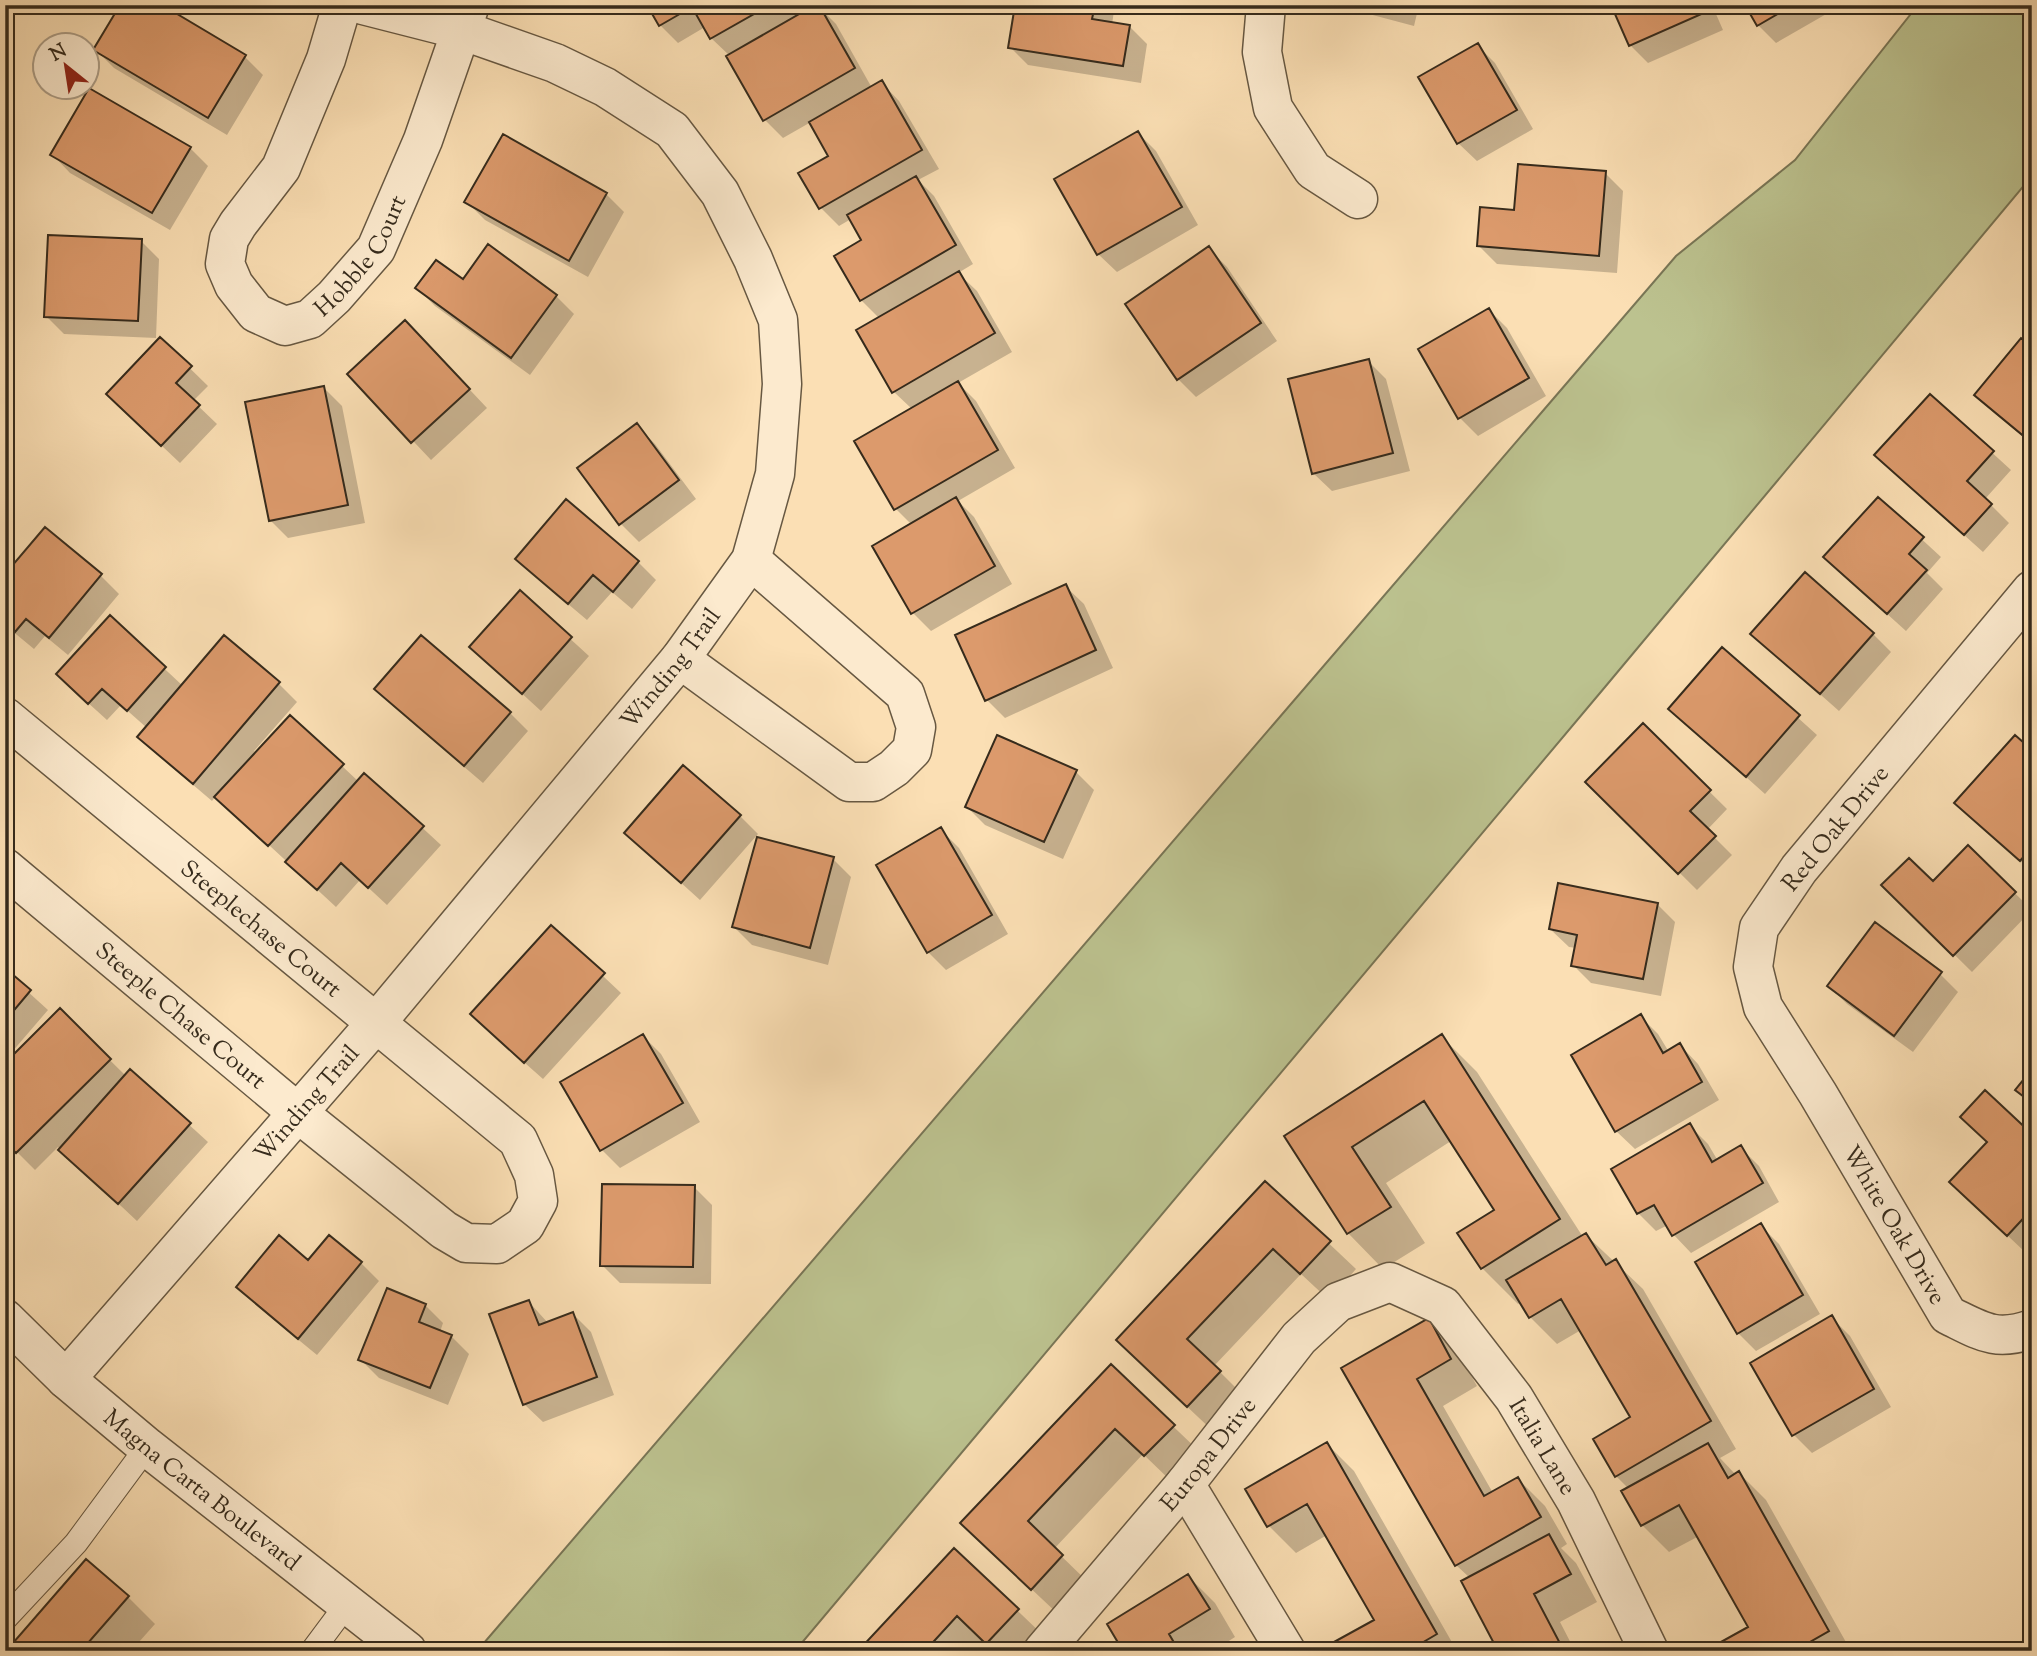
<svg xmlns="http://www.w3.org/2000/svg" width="2037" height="1656" viewBox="0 0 2037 1656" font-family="'Sorts Mill Goudy',serif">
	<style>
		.grass { fill: #bcc28f; stroke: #797656; stroke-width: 2 }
		.shadow { fill: #0003 }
		.building { fill: #dc9a6c; stroke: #362b1c; stroke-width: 2 }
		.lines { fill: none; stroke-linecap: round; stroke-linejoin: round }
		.service-casing { stroke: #675842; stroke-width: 25 }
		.minor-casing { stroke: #675842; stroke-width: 41 }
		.tertiary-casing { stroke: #675842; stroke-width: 41 }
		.service { stroke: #fceace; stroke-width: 23 }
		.minor { stroke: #fceace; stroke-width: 38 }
		.tertiary { stroke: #fceace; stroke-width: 38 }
		.labels { text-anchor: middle; stroke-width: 5; stroke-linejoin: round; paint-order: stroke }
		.street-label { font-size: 24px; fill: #362b1c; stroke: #fceace }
	</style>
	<rect width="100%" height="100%" fill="#fbdfb4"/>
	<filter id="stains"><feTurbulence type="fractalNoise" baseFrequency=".00286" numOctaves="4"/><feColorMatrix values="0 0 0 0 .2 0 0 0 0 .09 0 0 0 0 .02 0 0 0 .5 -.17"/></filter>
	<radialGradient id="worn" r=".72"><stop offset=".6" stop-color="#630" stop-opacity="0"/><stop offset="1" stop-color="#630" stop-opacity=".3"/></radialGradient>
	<path class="grass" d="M1918,5H2032V176L1605,687L795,1651H477L1676,256L1795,160Z"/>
	<path class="shadow" d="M159,5L245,57L263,75L227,135L114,68L95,49Z
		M649,5H793L800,16L818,6L836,24L872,88L881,82L899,101L939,169L918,180L934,196L973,264L958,273L977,291L1012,352L958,383L976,401L1015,468L958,501L974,517L1012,584L931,631L913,613L874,546L912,525L896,509L912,409L894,392L880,319L861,300L863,241L851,219L839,226L821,208L801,174L831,157L811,122L783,138L765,120L730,56L711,38L705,27L678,43L660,25Z
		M1016,5H1115L1112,24L1129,26L1147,44L1141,83L1028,65L1010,47Z
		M1335,5H1419L1414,26Z
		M1613,5H1712L1723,30L1648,63L1630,45Z
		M1747,5H1842L1776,43L1758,25Z
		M1477,45L1495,63L1533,129L1477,161L1458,143L1421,78Z
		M1138,133L1156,151L1198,225L1117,272L1098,254Z
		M190,148L208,166L170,230L70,173L52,154Z
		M1605,173L1623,191L1617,273L1497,264L1479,246L1516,212Z
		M606,194L624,212L588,277L485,220L467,202Z
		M141,241L159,259L156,338L64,334L46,316Z
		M488,247L556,296L574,314L530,375L435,306L417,288L463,281Z
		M1209,249L1227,267L1277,341L1196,397L1178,379Z
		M1489,310L1507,328L1546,396L1478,436L1460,418Z
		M160,339L208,386L193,401L217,424L180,463L126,412Z
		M423,340L487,408L431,460L350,374Z
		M2032,349V444L1994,413L1976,395Z
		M1368,361L1386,379L1410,471L1332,491L1313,473Z
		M324,388L342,406L365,523L288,538L270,520Z
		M1930,396L2011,470L1985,499L2009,523L1983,552L1895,473Z
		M637,426L655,444L696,499L639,542L621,524L579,469Z
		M5,493L10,497L5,514Z
		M1878,499L1941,557L1927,573L1943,589L1906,631L1844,575Z
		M567,502L638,562L656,580L632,609L612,592L587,620L536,577L518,559Z
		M45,529L101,576L119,594L68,655L45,636L34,649L5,625V577Z
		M1065,586L1084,604L1113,668L1005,718L987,700Z
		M520,593L589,656L541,711L471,647Z
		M110,618L183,686L279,684L297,702L254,751L257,753L290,717L359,782L365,775L441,845L387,905L360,880L336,907L216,796L212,801L158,755L140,737L147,728L121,705L107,720L76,692Z
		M1752,634H1873L1891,652L1839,711Z
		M1722,649L1817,735L1765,794L1670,709Z
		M376,689L510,713L528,731L483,783L394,707Z
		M1643,726L1727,809L1707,830L1732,855L1697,890L1588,782Z
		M2032,752V871L1974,821Z
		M1076,772L1094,790L1063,859L985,825L967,807Z
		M740,816L758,834L700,900L626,833Z
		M941,830L959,848L1008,934L946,970L928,952Z
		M1968,847L2032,910L1972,972L1884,885L1933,883Z
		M833,859L851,877L828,965L752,945L734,927Z
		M1657,904L1675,922L1661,996L1591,983L1573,965L1577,948L1569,947L1550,929Z
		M551,927L621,993L543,1079L490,1032Z
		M5,971L48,1010L5,1060Z
		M1940,974L1958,992L1913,1052L1847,1004L1829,986Z
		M60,1011L126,1076L130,1071L208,1142L137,1221L58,1147L35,1170L5,1140Z
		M1640,1016L1658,1034L1669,1052L1680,1045L1698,1064L1719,1100L1635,1149L1616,1131Z
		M643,1036L661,1054L700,1122L620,1168L602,1150L562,1082Z
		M1442,1037L1477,1072L1583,1237L1586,1235L1643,1289L1736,1449L1720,1458L1736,1475L1739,1473L1766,1500L1851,1651H1713L1750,1627L1699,1536L1669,1552L1642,1525L1629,1489L1616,1476L1633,1418L1581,1330L1557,1344L1530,1317L1521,1302L1518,1304L1482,1268L1460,1233L1496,1210L1451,1141L1386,1183L1425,1243L1383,1269L1348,1233L1286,1137Z
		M1690,1126L1708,1144L1718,1161L1741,1148L1759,1166L1779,1202L1691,1253L1673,1234L1668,1225L1656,1231L1638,1213L1613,1170Z
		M2032,1136V1246L2026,1253L1970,1200Z
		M1265,1183L1356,1269L1329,1300L1301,1274L1214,1366L1247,1399L1215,1433L1145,1367Z
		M694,1187L712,1205L711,1284L620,1283L602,1265Z
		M1761,1226L1779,1244L1820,1314L1756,1351L1738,1333Z
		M329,1237L361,1263L379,1281L317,1355L256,1305L238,1287L308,1262Z
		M529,1302L548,1323L573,1314L591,1332L614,1395L543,1422L524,1404Z
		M425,1305L443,1323L440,1332L451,1336L469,1354L448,1405L379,1378L361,1360Z
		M1832,1318L1850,1336L1891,1407L1812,1453L1794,1435Z
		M1428,1320L1455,1347L1477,1386L1443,1406L1493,1493L1518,1479L1545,1506L1567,1544L1561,1548L1576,1563L1597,1602L1560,1622L1575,1651H1500L1470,1578L1456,1565L1344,1369Z
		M1111,1367L1201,1453L1172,1482L1143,1454L1054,1549L1089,1583L1059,1615L990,1550Z
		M1327,1444L1354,1471L1457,1651H1341L1376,1620L1327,1535L1296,1553L1269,1526Z
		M954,1550L1045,1637L1032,1651H994L985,1642L977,1651H860Z
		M1188,1576L1215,1603L1235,1637L1213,1651H1125Z
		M128,1597L155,1624L131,1651H8Z"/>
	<path class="building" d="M120,5H162L246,55L208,118L93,50Z
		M647,5H770L710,39L692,7L659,26Z
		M815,5H819L855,68L763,121L726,56Z
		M1015,5H1095L1092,19L1130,25L1123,66L1008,48Z
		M1611,5H1703L1706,12L1629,46Z
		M1745,5H1793L1757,26Z
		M1478,43L1517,110L1457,144L1418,77Z
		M882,80L922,150L819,209L798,173L828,156L809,122Z
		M89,88L191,147L152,213L50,155Z
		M1138,131L1182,207L1097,255L1054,179Z
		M503,134L607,193L569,261L464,202Z
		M1518,164L1606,171L1599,256L1477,246L1480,207L1514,210Z
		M916,176L956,245L860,301L834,256L861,240L847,215Z
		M48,235L142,239L138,321L44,317Z
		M488,244L557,295L511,358L415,288L436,260L463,279Z
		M1209,246L1261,323L1177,380L1125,304Z
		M959,271L995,333L892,393L856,330Z
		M1489,308L1529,378L1458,419L1418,349Z
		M405,320L470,389L411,443L347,374Z
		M160,337L192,366L176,383L200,405L161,446L106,394Z
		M2021,338L2032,346V443L1974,395Z
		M1369,359L1393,453L1312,474L1288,379Z
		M958,381L998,450L894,510L854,441Z
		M324,386L348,505L269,521L245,402Z
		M1930,394L1994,451L1967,481L1992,504L1964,535L1874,455Z
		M637,423L679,480L619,525L577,468Z
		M956,497L995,566L911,614L872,546Z
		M1878,497L1924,537L1909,554L1927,570L1887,614L1823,557Z
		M566,499L639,561L613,592L593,575L568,604L515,559Z
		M45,527L102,574L49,638L26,619L15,632L5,624V574Z
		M1805,572L1874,633L1820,694L1750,634Z
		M1066,584L1096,650L985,701L955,635Z
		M520,590L572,637L522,694L469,647Z
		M110,615L166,667L127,711L102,689L88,704L56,674Z
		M224,635L280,682L193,784L137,737Z
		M421,635L511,712L464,766L374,689Z
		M1722,647L1800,715L1746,777L1668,709Z
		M290,715L344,764L268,846L214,797Z
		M1643,723L1711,790L1690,811L1716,836L1678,874L1585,782Z
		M997,735L1077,770L1044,842L965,807Z
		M2015,735L2032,750V847L2020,861L1954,803Z
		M683,765L741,815L681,883L624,833Z
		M364,773L424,826L368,888L341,863L317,890L285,862Z
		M941,827L992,915L927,953L876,865Z
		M757,837L834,857L810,948L732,927Z
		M1968,845L2016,892L1953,956L1881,885L1909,858L1933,881Z
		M1558,883L1658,903L1643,979L1571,966L1577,935L1549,929Z
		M1875,922L1942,972L1894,1036L1827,986Z
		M551,925L605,973L524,1063L470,1014Z
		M5,968L31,990L5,1021Z
		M60,1008L111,1059L16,1153L5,1143V1063Z
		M1641,1014L1663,1053L1680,1043L1702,1082L1615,1132L1571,1055Z
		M643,1034L683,1103L600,1151L560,1082Z
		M1442,1034L1560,1219L1481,1269L1457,1233L1494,1210L1424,1101L1352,1147L1391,1207L1347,1234L1284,1136Z
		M130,1069L191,1123L118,1204L58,1150Z
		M2032,1069V1103L2015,1090Z
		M1985,1090L2032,1134V1209L2007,1236L1949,1182L1987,1142L1960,1117Z
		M1690,1123L1712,1162L1741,1145L1763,1183L1672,1236L1654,1205L1637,1214L1611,1169Z
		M1265,1181L1331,1241L1300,1274L1273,1249L1187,1339L1221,1371L1187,1407L1116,1340Z
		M602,1184L695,1185L693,1267L600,1266Z
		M1761,1223L1803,1295L1737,1334L1695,1262Z
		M1586,1233L1606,1265L1616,1259L1711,1421L1615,1477L1593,1439L1630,1417L1561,1299L1529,1318L1506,1280Z
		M279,1235L308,1260L329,1235L362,1262L298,1339L236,1287Z
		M387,1288L426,1304L419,1322L452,1335L430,1388L358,1360Z
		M529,1300L539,1325L573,1312L597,1377L523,1405L489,1314Z
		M1832,1315L1874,1389L1792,1436L1750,1363Z
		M1429,1318L1451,1359L1417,1379L1484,1496L1518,1477L1541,1517L1455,1566L1341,1368Z
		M1111,1364L1175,1425L1144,1456L1115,1429L1028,1521L1063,1555L1031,1590L960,1523Z
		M1327,1442L1437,1634L1408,1651H1339L1334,1642L1374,1620L1307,1504L1267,1527L1245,1489Z
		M1708,1443L1728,1478L1739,1471L1829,1631L1794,1651H1711L1710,1648L1748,1627L1679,1505L1641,1526L1621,1491Z
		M1549,1534L1571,1574L1534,1594L1564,1651H1498L1461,1581Z
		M954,1548L1019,1609L986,1644L957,1616L925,1651H858Z
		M86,1559L129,1596L81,1651H6Z
		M1188,1574L1210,1609L1169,1634L1179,1651H1123L1107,1624Z
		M1840,1643L1844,1651H1825Z"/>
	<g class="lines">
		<defs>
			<path id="service" d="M5,1619L76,1543L147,1447
				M312,1651L347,1604"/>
			<g id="minor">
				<path id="s1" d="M342,5L326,59L281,168L238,224L229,239L225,264L234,285L256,313L285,326L310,319L334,297L376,249L423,140L470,5"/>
				<path d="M1266,5L1262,52L1273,108L1313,170L1358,199"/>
				<path id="s2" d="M2032,590L1799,869L1759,928L1753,967L1763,1007L1818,1094L1948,1315C1981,1331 1995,1342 2032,1329"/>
				<path d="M680,659L849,782H873L894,768L912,750L916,727L905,694L751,560"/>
				<path id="s3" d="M5,717L518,1140L534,1175L538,1201L525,1225L497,1244L466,1243L444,1230L298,1113L5,868"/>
				<path id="s4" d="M66,1379L376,1023L680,659L751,560L775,474L782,384L778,320L753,259L720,193L672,130L605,87L555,63L461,30L363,5"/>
				<path d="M1185,1484L1286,1651"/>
				<path id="s5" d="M1043,1651L1185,1484L1299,1338L1338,1302L1390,1282L1443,1306L1514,1398L1576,1501L1649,1651"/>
			</g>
			<g id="tertiary">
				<path id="s6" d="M5,1319L66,1379L147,1447L407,1651"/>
			</g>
		</defs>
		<use href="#service" class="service-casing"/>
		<use href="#minor" class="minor-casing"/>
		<use href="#tertiary" class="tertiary-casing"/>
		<use href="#service" class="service"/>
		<use href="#minor" class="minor"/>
		<use href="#tertiary" class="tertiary"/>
	</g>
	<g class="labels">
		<g class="street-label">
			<text dy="8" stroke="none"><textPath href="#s1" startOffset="486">Hobble Court</textPath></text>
			<text dy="8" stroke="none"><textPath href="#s4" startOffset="933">Winding Trail</textPath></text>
			<text transform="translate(1835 828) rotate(-51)" y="8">Red Oak Drive</text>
			<text dy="8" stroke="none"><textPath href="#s3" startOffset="332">Steeplechase Court</textPath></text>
			<text transform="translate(181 1015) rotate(40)" y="8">Steeple Chase Court</text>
			<text dy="8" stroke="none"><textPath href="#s4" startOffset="366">Winding Trail</textPath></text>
			<text dy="8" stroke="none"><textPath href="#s2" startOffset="770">White Oak Drive</textPath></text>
			<text dy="8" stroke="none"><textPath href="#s5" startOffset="744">Italia Lane</textPath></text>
			<text dy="8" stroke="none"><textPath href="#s5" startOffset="257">Europa Drive</textPath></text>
			<text dy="8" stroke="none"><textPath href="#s6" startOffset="261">Magna Carta Boulevard</textPath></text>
		</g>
	</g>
	<rect width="2037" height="1656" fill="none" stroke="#fbdfb4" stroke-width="28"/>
	<rect x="7" y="7" width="2023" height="1642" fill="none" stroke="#362b1c" stroke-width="3.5"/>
	<rect x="14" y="14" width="2009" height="1628" fill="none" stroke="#362b1c" stroke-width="2"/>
	<g transform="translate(66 66) rotate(330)"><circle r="33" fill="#fceace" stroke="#ad9e87" stroke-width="2"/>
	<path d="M0-5L12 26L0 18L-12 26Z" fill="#8f2418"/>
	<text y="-10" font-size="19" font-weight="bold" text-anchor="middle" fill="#362b1c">N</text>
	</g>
	<rect width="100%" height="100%" filter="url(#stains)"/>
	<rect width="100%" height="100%" fill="url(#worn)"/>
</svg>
